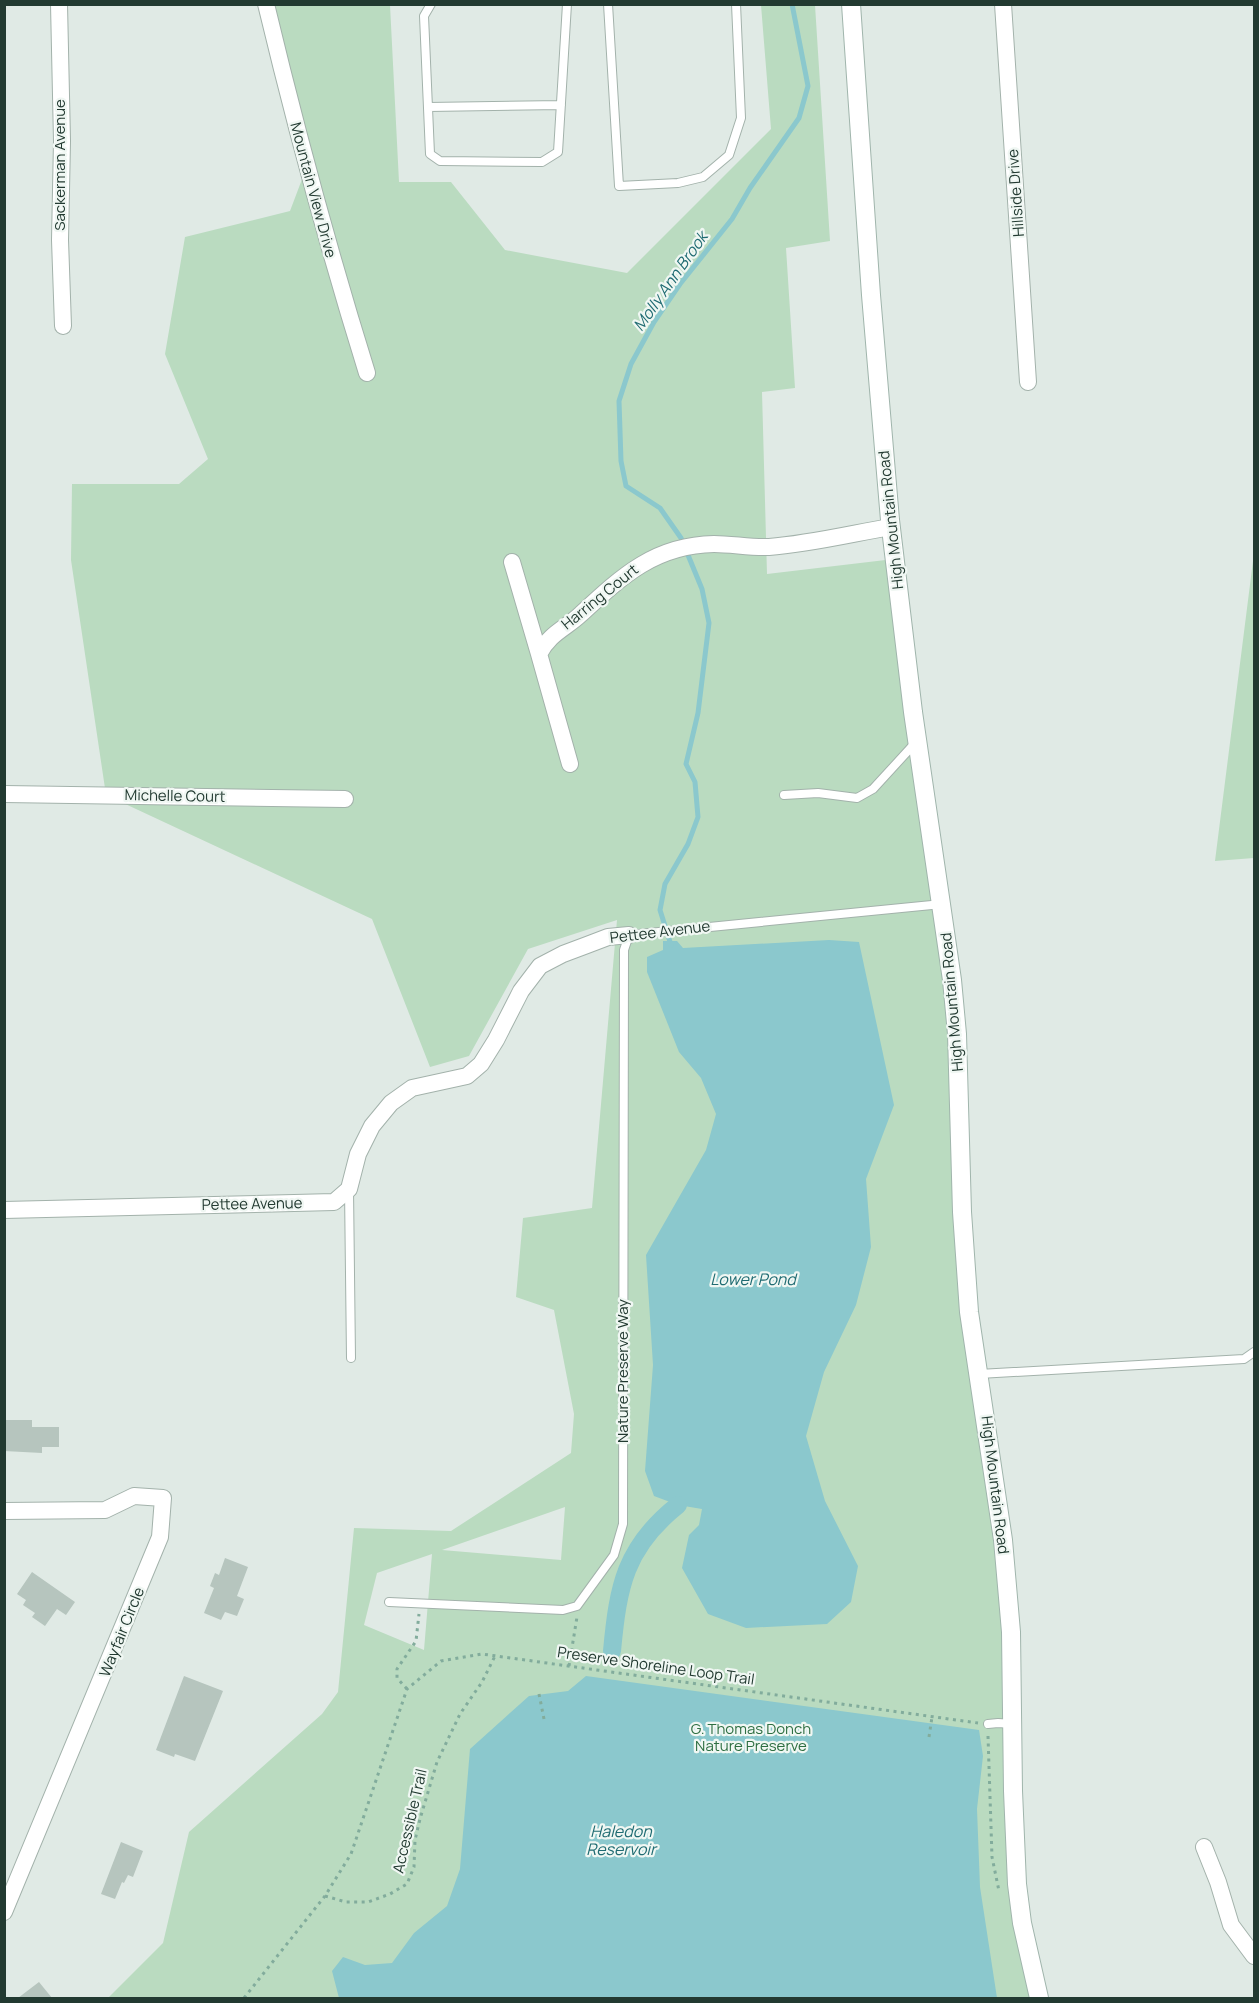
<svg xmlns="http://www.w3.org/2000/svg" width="1259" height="2003" viewBox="0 0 1259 2003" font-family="Manrope,sans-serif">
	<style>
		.green { fill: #badbc0; fill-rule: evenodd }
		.water { fill: #8bc8cd }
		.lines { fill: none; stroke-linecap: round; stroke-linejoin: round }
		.stream { stroke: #8bc8cd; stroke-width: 5 }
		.canal { stroke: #8bc8cd; stroke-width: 18 }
		.building { fill: #b6c5be }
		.lane-casing { stroke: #a3b2ab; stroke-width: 10 }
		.street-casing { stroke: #a3b2ab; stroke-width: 18 }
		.secondary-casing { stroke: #a0b5ac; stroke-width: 20 }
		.path { stroke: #82ac9c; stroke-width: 3; stroke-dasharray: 3 4.5; stroke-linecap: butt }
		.lane { stroke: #fff; stroke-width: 8 }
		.street { stroke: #fff; stroke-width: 16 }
		.secondary { stroke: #fff; stroke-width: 18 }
		.labels { text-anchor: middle; stroke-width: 4.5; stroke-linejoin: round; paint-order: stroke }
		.street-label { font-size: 15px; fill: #223a31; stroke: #f0f7f3 }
		.park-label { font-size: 15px; fill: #2e6f42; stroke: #f0f7f3 }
		.water-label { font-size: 16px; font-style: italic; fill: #1f6b72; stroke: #f0f7f3 }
	</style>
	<rect width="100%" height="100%" fill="#e0eae5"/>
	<path class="green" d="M271,5H390L399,182H451L505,250L627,273L771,129L761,5H815L830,241L786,248L795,388L762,392L767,574L894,559L945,919L961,1161L1002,1534L1013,1791L1039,1998H108L163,1943L189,1832L322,1714L338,1692L354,1528L451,1531L571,1453L574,1414L554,1310L516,1297L523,1218L592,1208L617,920L528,949L469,1056L430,1067L372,919L106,795L71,560L72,484H179L208,459L165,354L185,237L290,211L307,166ZM565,1507L561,1560L442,1550ZM432,1554L424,1650L364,1625L377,1573Z
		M1254,553V858L1215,861Z"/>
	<path class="water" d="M829,940L859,942L894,1105L866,1179L871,1247L856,1305L824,1372L806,1436L825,1501L858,1566L851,1602L827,1624L746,1628L708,1614L682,1568L689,1535L699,1525L702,1509L678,1505L654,1496L645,1471L653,1365L646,1255L706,1150L716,1114L701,1078L679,1052L647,972V957L663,950V941H677L683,948Z
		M586,1676L979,1730L983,1756L977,1809L980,1887L997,1998H339L332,1971L343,1957L365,1965L392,1963L414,1933L447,1906L460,1869L470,1749L529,1696L568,1691Z"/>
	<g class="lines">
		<path class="stream" d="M671,945L660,910L665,884L688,844L698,817L695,782L686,764L698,713L709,623L702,589L681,538L660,508L626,486L621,461L619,401L631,364L654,322L680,284L732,219L750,188L799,118L808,86L792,4"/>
		<path class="canal" d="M612,1651C618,1586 625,1547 678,1505"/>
	</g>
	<path class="building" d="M4,1420H32V1427H59V1447H42V1453L4,1451Z
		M225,1558L248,1567L237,1596L244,1599L237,1616L225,1612L221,1620L204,1613L214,1588L210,1586L215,1573L219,1575Z
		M32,1572L75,1602L66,1615L57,1609L45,1626L32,1617L35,1613L23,1605L26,1600L17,1594Z
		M184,1676L223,1691L195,1761L175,1754L174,1757L156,1750Z
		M121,1842L143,1851L133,1877L128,1875L124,1883L122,1882L115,1899L101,1894Z
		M39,1982L52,1998H18Z"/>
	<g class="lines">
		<defs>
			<path id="lane" d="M431,4L424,16L430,154L440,161L542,162L558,152L567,4
				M608,4L619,186L678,183L703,177L729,155L741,118L736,4
				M428,107L561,105
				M784,795L818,793L857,798L873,789L917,741
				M349,1189L351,1358
				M979,1374L1244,1359L1254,1352
				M389,1602L563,1610L577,1606L614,1555L623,1524L624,950L629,935L942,904
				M988,1724L998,1723L1012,1724"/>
			<path id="street" d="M59,4L62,141L60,240L63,326
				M266,4C296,129 329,251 367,373
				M1003,4L1028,382
				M512,562L539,654
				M570,764L539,654C550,633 565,629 581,614C622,576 655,545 714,544C732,544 751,548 769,547C809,544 850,534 890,527
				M4,794L345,799
				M4,1210L334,1202L349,1189L358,1154L372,1126L391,1103L412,1088L467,1076L481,1064L496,1040L521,991L540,966L563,954L587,945L608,937L629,935
				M4,1511L105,1510L134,1496L163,1498L160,1537L4,1912
				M1204,1847L1218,1882L1231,1925L1254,1956"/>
			<path id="secondary" d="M851,4L871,295L890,520L913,712L952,980L957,1034L962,1212L969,1312L1003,1540L1011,1632L1013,1791L1017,1884L1022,1923L1039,1998"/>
		</defs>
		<use href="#lane" class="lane-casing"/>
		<use href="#street" class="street-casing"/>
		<use href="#secondary" class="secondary-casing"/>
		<path class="path" d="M569,1666L577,1617
			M407,1689L397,1678V1669L416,1641L419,1614
			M539,1694L544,1719
			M988,1736L992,1857L999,1891
			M929,1737L932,1717
			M325,1896L346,1902H368L390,1894L407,1884L414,1867L415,1840L420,1819L437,1762L460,1714L482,1682L495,1656
			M244,1998L325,1896L351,1854L407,1689L441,1661L482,1654L978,1723"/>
		<use href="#lane" class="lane"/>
		<use href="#street" class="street"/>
		<use href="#secondary" class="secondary"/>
	</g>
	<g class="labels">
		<g class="street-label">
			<text transform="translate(60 165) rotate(-90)" y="5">Sackerman Avenue</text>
			<text transform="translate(313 190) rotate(75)" y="5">Mountain View Drive</text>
			<text transform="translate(1016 193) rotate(-94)" y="5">Hillside Drive</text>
			<text transform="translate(891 520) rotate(-96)" y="5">High Mountain Road</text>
			<text transform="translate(600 597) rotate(-39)" y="5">Harring Court</text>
			<text transform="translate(175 796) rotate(1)" y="5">Michelle Court</text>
			<text transform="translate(660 932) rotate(-7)" y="5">Pettee Avenue</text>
			<text transform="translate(952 1002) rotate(-95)" y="5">High Mountain Road</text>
			<text transform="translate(252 1204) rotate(-1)" y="5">Pettee Avenue</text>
			<text transform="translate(623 1371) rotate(-90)" y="5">Nature Preserve Way</text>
			<text transform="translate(995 1485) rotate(83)" y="5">High Mountain Road</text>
			<text transform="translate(122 1632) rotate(-68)" y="5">Wayfair Circle</text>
			<text transform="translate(656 1666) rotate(8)" y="5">Preserve Shoreline Loop Trail</text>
			<text transform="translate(410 1821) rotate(-77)" y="5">Accessible Trail</text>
		</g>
		<g class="park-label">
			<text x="751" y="1734">G. Thomas Donch<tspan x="751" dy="17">Nature Preserve</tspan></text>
		</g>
		<g class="water-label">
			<text transform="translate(670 281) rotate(-55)" y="6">Molly Ann Brook</text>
			<text x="753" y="1285">Lower Pond</text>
			<text x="621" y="1837">Haledon<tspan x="621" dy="18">Reservoir</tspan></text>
		</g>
	</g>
	<rect width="1259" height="2003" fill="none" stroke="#223a31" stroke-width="12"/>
</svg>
